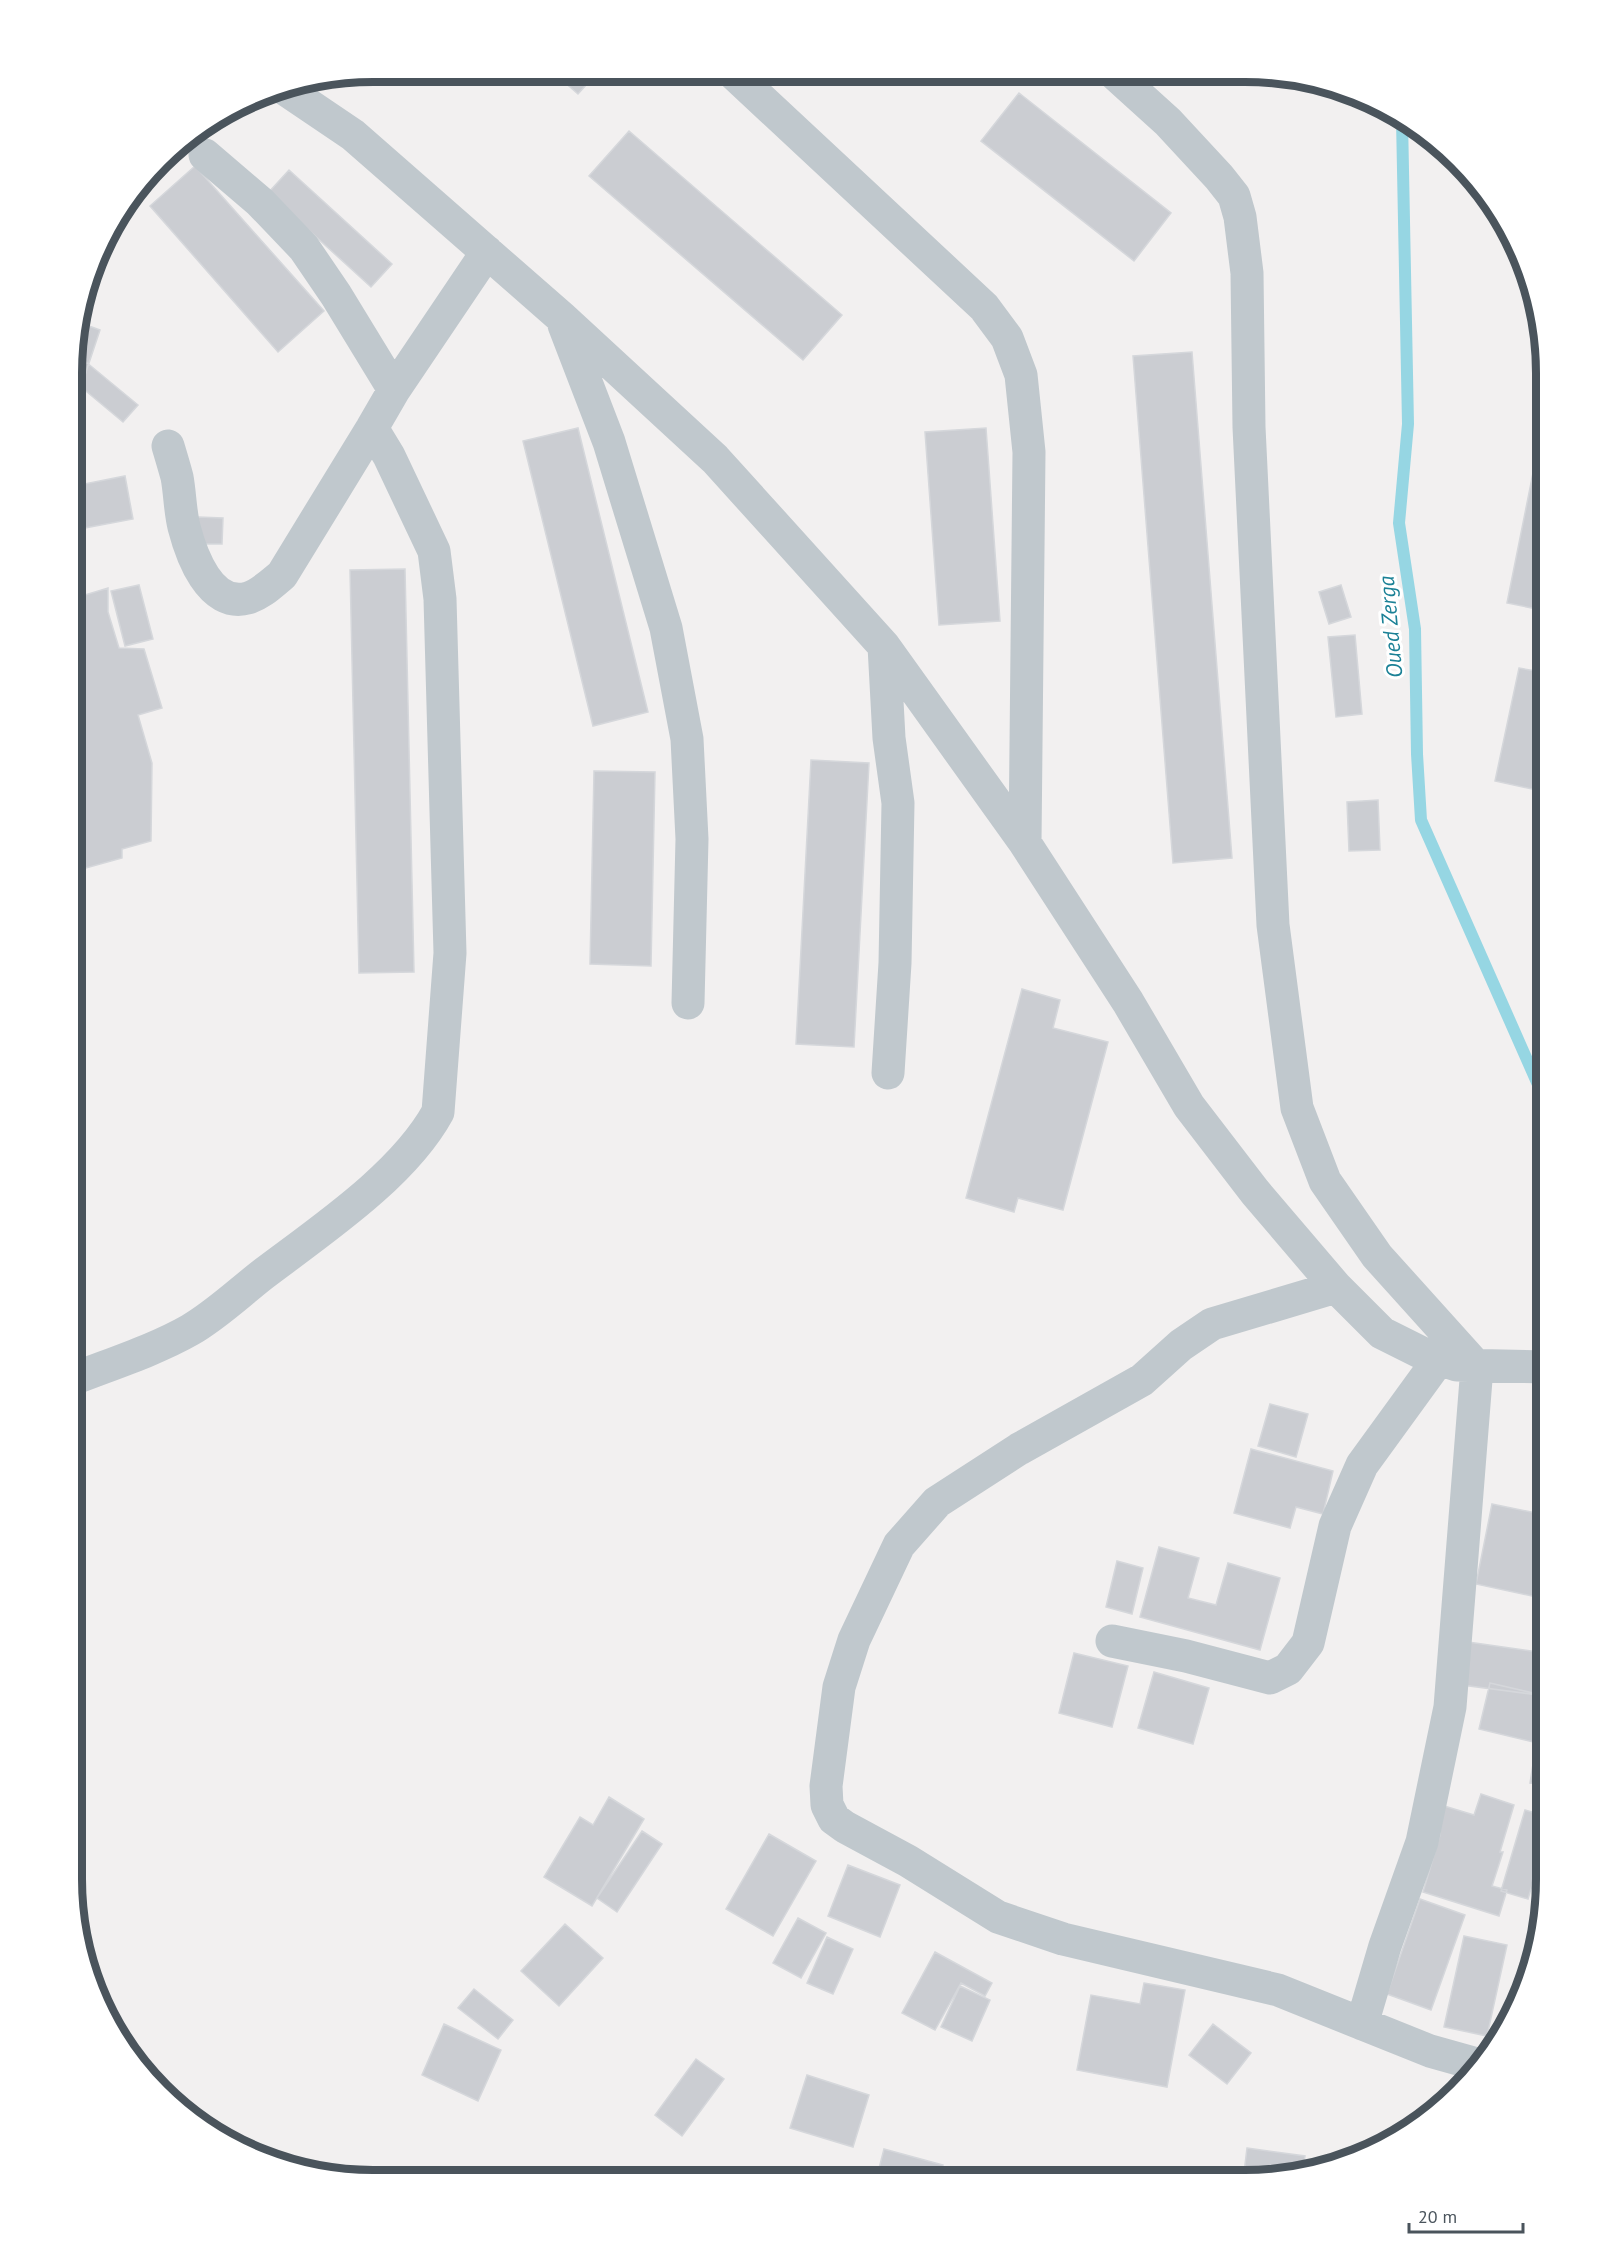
<svg xmlns="http://www.w3.org/2000/svg" width="1619" height="2253" viewBox="0 0 1619 2253" font-family="'PT Sans',sans-serif">
	<style>
		.lines { fill: none; stroke-linecap: round; stroke-linejoin: round }
		.stream { stroke: #96d6e3; stroke-width: 12 }
		.building { fill: #cbcdd2; stroke: #d5d7db; stroke-width: 1.5 }
		.minor { stroke: #c0c8cd; stroke-width: 33 }
		.labels { text-anchor: middle; stroke-width: 6; stroke-linejoin: round; paint-order: stroke }
		.water-label { font-size: 22px; font-style: italic; fill: #1b8196; stroke: #fff }
		.rim { fill: none; stroke: #4a545c; stroke-width: 8 }
	</style>
	<rect width="100%" height="100%" fill="#f2f0f0"/>
	<g class="lines">
		<path class="stream" d="M1402,119L1408,424L1399,523L1415,629L1417,754L1421,820L1547,1105"/>
	</g>
	<path class="building" d="M554,73H597L578,94Z
		M1019,93L1171,213L1134,261L981,141Z
		M629,131L842,315L803,360L589,176Z
		M195,166L324,311L278,352L150,206Z
		M289,170L392,264L371,287L268,193Z
		M78,322L100,330L85,375L75,371V334Z
		M1192,352L1232,858L1173,863L1133,356Z
		M86,362L138,405L123,422L75,382V376Z
		M578,428L648,712L593,726L523,441Z
		M986,428L1000,621L939,625L925,432Z
		M1534,468L1547,471V611L1507,603Z
		M125,476L133,519L74,530V486Z
		M198,517L223,518L222,544H197Z
		M405,569L414,972L359,973L350,570Z
		M74,576H85V595L108,588V612L119,648L144,649L162,708L138,715L152,763L151,841L122,849V858L75,871Z
		M139,585L153,639L125,646L111,591Z
		M1341,585L1351,617L1329,624L1319,592Z
		M1355,635L1362,714L1336,717L1328,637Z
		M1519,668L1547,673L1546,792L1495,781Z
		M811,760L869,763L854,1047L796,1044Z
		M594,771L655,772L651,966L590,964Z
		M1378,800L1380,850L1349,851L1347,802Z
		M1547,828V881L1534,877Z
		M1022,989L1060,1000L1053,1028L1108,1042L1063,1210L1018,1198L1014,1212L966,1198Z
		M1270,1404L1308,1414L1296,1457L1258,1446Z
		M1251,1449L1333,1471L1323,1514L1296,1507L1290,1528L1234,1513Z
		M1492,1504L1546,1515V1599L1476,1584Z
		M1159,1547L1199,1558L1188,1598L1216,1605L1228,1563L1280,1578L1260,1650L1140,1617Z
		M1117,1561L1143,1568L1132,1614L1106,1607Z
		M1468,1642L1546,1653V1696L1462,1685Z
		M1074,1653L1128,1666L1112,1727L1059,1713Z
		M1154,1672L1209,1688L1193,1744L1138,1728Z
		M1490,1683L1546,1696V1745L1479,1729Z
		M1538,1733L1546,1734V1785L1530,1783Z
		M1481,1794L1514,1805L1500,1852H1503L1492,1886L1507,1890L1499,1916L1423,1892L1440,1835L1441,1805L1474,1815Z
		M609,1797L644,1819L592,1906L544,1877L580,1817L593,1825Z
		M1525,1810L1546,1816V1860L1540,1858L1528,1899L1501,1891Z
		M642,1831L662,1844L617,1912L597,1898Z
		M769,1834L816,1861L773,1936L726,1909Z
		M848,1865L900,1885L880,1937L828,1916Z
		M1420,1899L1465,1915L1431,2010L1387,1994Z
		M798,1918L826,1933L801,1978L773,1963Z
		M565,1924L603,1958L559,2006L521,1971Z
		M1531,1926L1541,1928L1531,1977L1521,1998L1516,1997Z
		M1464,1936L1507,1945L1487,2036L1444,2027Z
		M827,1937L853,1949L833,1994L807,1983Z
		M935,1952L992,1983L985,1996L961,1983L935,2030L902,2013Z
		M1144,1983L1185,1990L1167,2087L1077,2070L1091,1995L1140,2004Z
		M960,1986L990,2000L972,2041L941,2027Z
		M474,1989L513,2020L498,2039L458,2008Z
		M444,2024L501,2050L478,2101L422,2075Z
		M1213,2024L1251,2053L1227,2084L1189,2055Z
		M696,2059L724,2079L682,2136L655,2115Z
		M807,2075L869,2095L853,2147L790,2128Z
		M1247,2148L1305,2156L1302,2174L1243,2181Z
		M884,2149L943,2165L939,2180H876Z
		M1320,2162L1332,2168L1315,2172Z
		M946,2173L976,2180H944Z"/>
	<g class="lines">
		<path class="minor" d="M733,73L984,307L1007,338L1021,375L1029,452L1025,843
			M1115,74L1168,122L1219,177L1234,196L1240,217L1247,273L1249,427L1273,925L1297,1108L1325,1181L1377,1256L1477,1367L1450,1707L1422,1842L1385,1946L1362,2024
			M282,87L353,135L561,317L715,459L884,646L1025,843L1128,1002L1189,1106L1255,1192L1336,1287L1382,1333L1424,1354L1457,1365L1547,1367
			M205,155L260,202L304,248L336,295L394,390
			M564,325L609,442L666,628L687,739L692,839L688,1003
			M168,446C171,456 174,466 177,477C180,493 180,511 184,527C191,554 210,609 248,598C261,594 271,584 282,575L372,428
			M884,646L889,738L898,803L895,963L888,1073
			M1336,1287L1212,1324L1181,1345L1142,1380L1019,1449L937,1502L899,1545L854,1640L839,1687L826,1786L827,1805L834,1819L845,1827L908,1861L998,1917L1063,1939L1278,1990L1430,2051L1480,2065
			M73,1379C111,1364 155,1350 190,1330C216,1315 239,1293 262,1275C320,1231 403,1176 438,1112L450,953L440,599L434,551L389,456L372,428L394,390L487,252
			M1112,1641L1186,1656L1270,1678L1288,1669L1308,1643L1335,1526L1362,1465L1439,1359"/>
	</g>
	<g class="labels">
		<g class="water-label">
			<text transform="translate(1390 627) rotate(-95)" y="8">Oued Zerga</text>
		</g>
	</g>
	<path d="M0 0H1619V2253H0ZM373 82H1245A291 291 0 0 1 1536 373V1879A291 291 0 0 1 1245 2170H373A291 291 0 0 1 82 1879V373A291 291 0 0 1 373 82Z" fill="#fff" fill-rule="evenodd"/>
	<path class="rim" d="M373 82H1245A291 291 0 0 1 1536 373V1879A291 291 0 0 1 1245 2170H373A291 291 0 0 1 82 1879V373A291 291 0 0 1 373 82Z"/>
	<path d="M1409 2223v9h114v-9" fill="none" stroke="#4a545c" stroke-width="3"/>
	<text x="1418" y="2223" font-size="18" fill="#4a545c" stroke="#ffffff" stroke-width="4.5" paint-order="stroke">20 m</text>
</svg>
